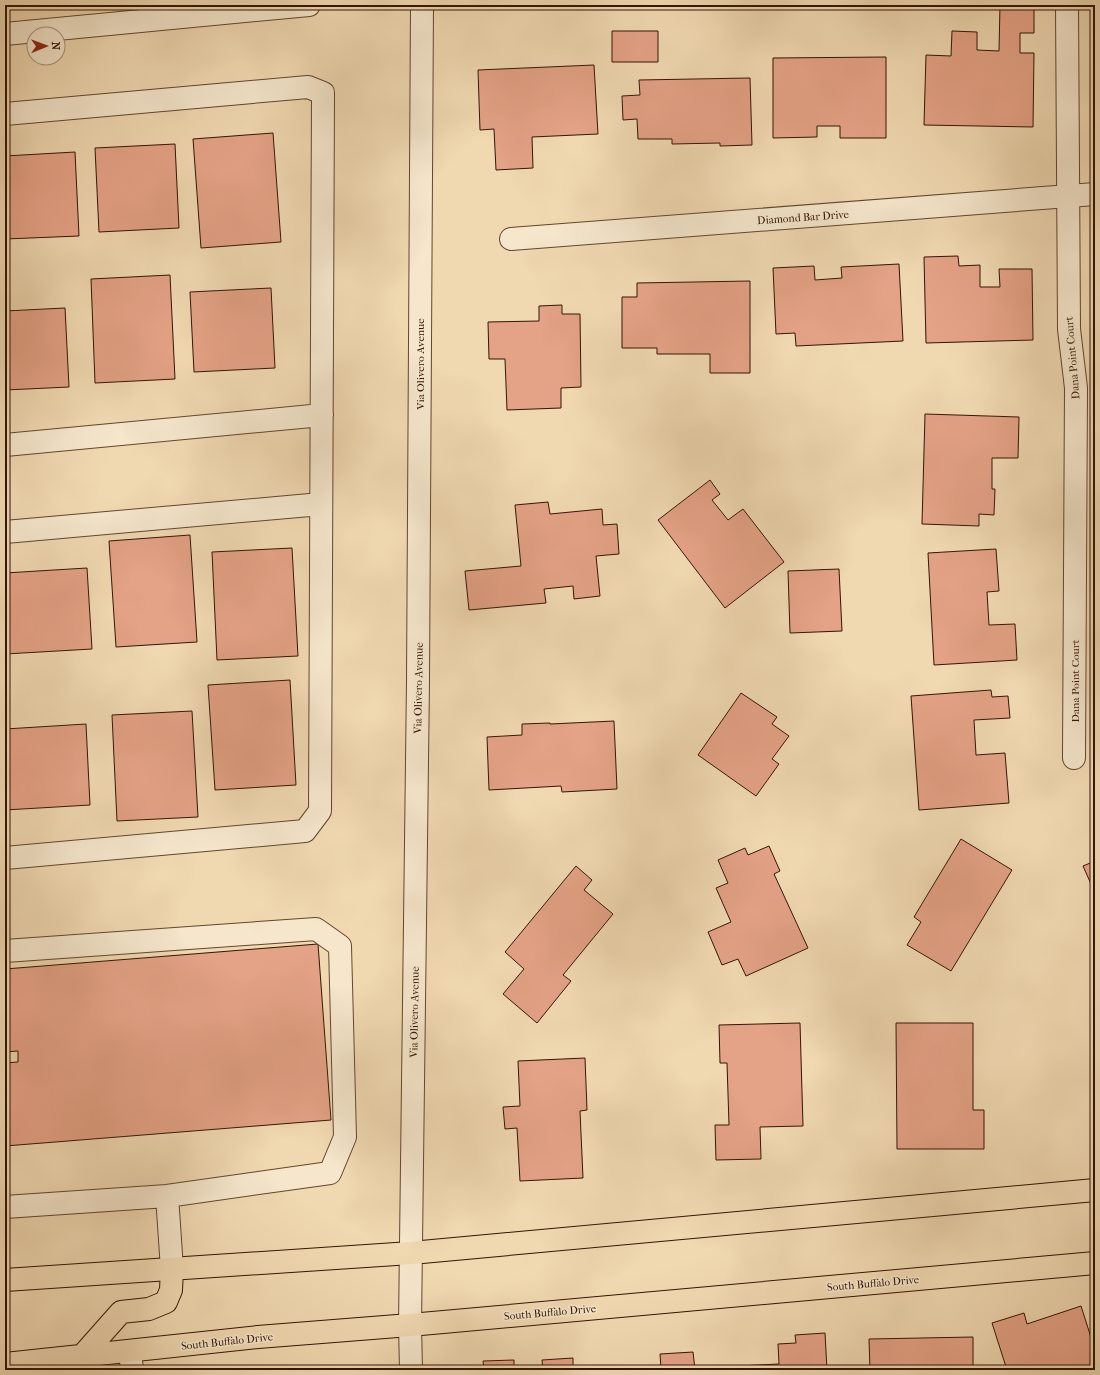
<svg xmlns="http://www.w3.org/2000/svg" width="1100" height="1375" viewBox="0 0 1100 1375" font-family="'IM FELL French Canon',serif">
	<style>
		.building { fill: #e4a286; stroke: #341504 }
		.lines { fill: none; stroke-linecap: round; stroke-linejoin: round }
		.minor-casing { stroke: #63462f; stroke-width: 24 }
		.major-casing { stroke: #341504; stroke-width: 24 }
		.minor { stroke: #f5e6cc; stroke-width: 22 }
		.major { stroke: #f0d8b1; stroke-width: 22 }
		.labels { text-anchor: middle; stroke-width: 3; stroke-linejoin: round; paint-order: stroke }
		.street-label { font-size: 11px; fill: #341504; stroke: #f5e6cc }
	</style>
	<rect width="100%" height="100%" fill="#f0d8b1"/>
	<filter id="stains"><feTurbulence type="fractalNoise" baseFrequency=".005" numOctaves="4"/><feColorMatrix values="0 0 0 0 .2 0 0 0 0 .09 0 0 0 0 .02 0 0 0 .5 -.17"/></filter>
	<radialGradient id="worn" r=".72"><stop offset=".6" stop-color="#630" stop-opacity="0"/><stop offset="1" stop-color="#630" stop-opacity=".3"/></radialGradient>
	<path class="building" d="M1000,5H1034V33H1020V53H1034L1033,127L924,125L926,55L951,56L952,31L977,32V50L999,51Z
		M612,31H658V62H612Z
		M886,57V138H840V126H817V137L773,138V58Z
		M594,65L598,134L532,137L533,168L496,170L494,129L480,130L478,70Z
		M750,78L752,145L720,146V143L672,144V139H638L637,119L623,120L622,96L640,95L639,80Z
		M273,133L281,242L201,248L193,139Z
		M175,144L179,228L99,232L95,148Z
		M75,152L79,236L5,239V156Z
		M958,256L959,266L980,265V287H1000L999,269H1032L1033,340L926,343L924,257Z
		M899,264L903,341L796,346L795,333L776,334L773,268L814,266L815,280L842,278L841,267Z
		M170,275L175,379L95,383L91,279Z
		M750,281V373H710V354H657V348H622V297H637V283Z
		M271,288L275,368L194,372L190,292Z
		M562,305V314H580L581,387L561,388V408L507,410L505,359H489L488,322L539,321V306Z
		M65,308L69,387L5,390V311Z
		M925,414L1019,417L1018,458H992V489H995L994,515L979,514V526L922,524Z
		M710,480L720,494L712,500L728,520L743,509L784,562L725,608L658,520Z
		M548,502L550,514L602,509L603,525L617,524L619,554L596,556L600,596L574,599L573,586L544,589L546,603L469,610L465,571L521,566L515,505Z
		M190,535L197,642L116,647L109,541Z
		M292,548L298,656L217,660L212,552Z
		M996,549L999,591L987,592L989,625L1015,624L1017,660L934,665L928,553Z
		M87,568L92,649L5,654V573Z
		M839,569L842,631L790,633L788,571Z
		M290,680L296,785L215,790L208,685Z
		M991,690L992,697L1008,696L1010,718L974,720L976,755L1005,753L1009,803L919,810L911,696Z
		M741,693L777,717L772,724L789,736L772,759L779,764L756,796L698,755Z
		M192,711L198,817L117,821L112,715Z
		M614,721L617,789L562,792L561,786L489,790L487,737L522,735V724L550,723V724Z
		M86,724L90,805L5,810V729Z
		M961,839L1012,870L951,971L907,945L921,922L914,917Z
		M769,846L780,871L774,874L808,948L746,976L738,959L722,965L708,932L731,922L716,888L728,883L718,860L745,848L748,855Z
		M1095,861V893L1083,866Z
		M576,866L592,880L584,890L613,914L563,975L571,981L537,1023L503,994L524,969L505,952Z
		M318,944L331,1120L5,1146V1063L18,1062V1051L5,1052V969Z
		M800,1023L803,1126L760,1127L761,1159L716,1160L715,1125H729L727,1063H720L719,1025Z
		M896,1023H973V1110H984V1149H897Z
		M585,1058L587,1110L580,1111L583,1178L520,1181L517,1128L505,1129L503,1107L520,1106L518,1061Z
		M1081,1306L1095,1350V1370H1007L992,1323L1024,1313L1027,1324Z
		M825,1333L827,1370H739V1366L779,1364L778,1344L796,1343L795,1335Z
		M973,1337V1370H870L869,1339Z
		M693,1352L695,1370H650L661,1369L660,1354Z
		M573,1358V1370H543L542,1360Z
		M514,1360V1370H484L483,1361Z"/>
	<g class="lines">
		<defs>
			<path id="minor" d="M1067,5L1069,329L1076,388L1074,758
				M5,34L309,5
				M5,114L308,87L323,93L320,811L305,831L5,858
				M511,239L1095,194
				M5,445L322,415
				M5,532L321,504
				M5,951L316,929L340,946L345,1137L330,1173L167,1196L5,1207
				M167,1196L172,1269
				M130,1351L132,1370
				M411,1370L410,1325L418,681L422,5"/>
			<path id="major" d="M5,1280L411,1253L1095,1190
				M82,1356L121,1312L149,1309L166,1302L171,1290L172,1269
				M5,1364L258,1337L410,1325L1095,1263"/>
		</defs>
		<use href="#minor" class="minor-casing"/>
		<use href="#major" class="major-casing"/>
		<use href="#minor" class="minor"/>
		<use href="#major" class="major"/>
	</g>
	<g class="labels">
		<g class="street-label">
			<text transform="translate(803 217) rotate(-4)" y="4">Diamond Bar Drive</text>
			<text transform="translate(1072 358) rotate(-95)" y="4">Dana Point Court</text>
			<text transform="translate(420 364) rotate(-90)" y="4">Via Olivero Avenue</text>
			<text transform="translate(1075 681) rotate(-90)" y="4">Dana Point Court</text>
			<text transform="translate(418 688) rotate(-89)" y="4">Via Olivero Avenue</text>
			<text transform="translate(414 1012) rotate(-89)" y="4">Via Olivero Avenue</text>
			<text transform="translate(873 1283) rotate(-5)" y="4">South Buffalo Drive</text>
			<text transform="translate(550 1312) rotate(-5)" y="4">South Buffalo Drive</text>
			<text transform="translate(227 1341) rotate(-6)" y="4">South Buffalo Drive</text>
		</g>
	</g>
	<rect width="1100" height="1375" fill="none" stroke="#f0d8b1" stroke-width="20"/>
	<rect x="6" y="6" width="1088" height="1363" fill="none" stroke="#341504" stroke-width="2"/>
	<rect x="10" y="10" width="1080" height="1355" fill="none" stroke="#341504"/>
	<g transform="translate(46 46) rotate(89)"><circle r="19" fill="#f5e6cc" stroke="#a8927c"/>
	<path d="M0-3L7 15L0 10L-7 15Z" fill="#8f2418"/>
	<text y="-6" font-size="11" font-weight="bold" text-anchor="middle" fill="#341504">N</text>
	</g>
	<rect width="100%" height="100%" filter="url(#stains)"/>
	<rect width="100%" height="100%" fill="url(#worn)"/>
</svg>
